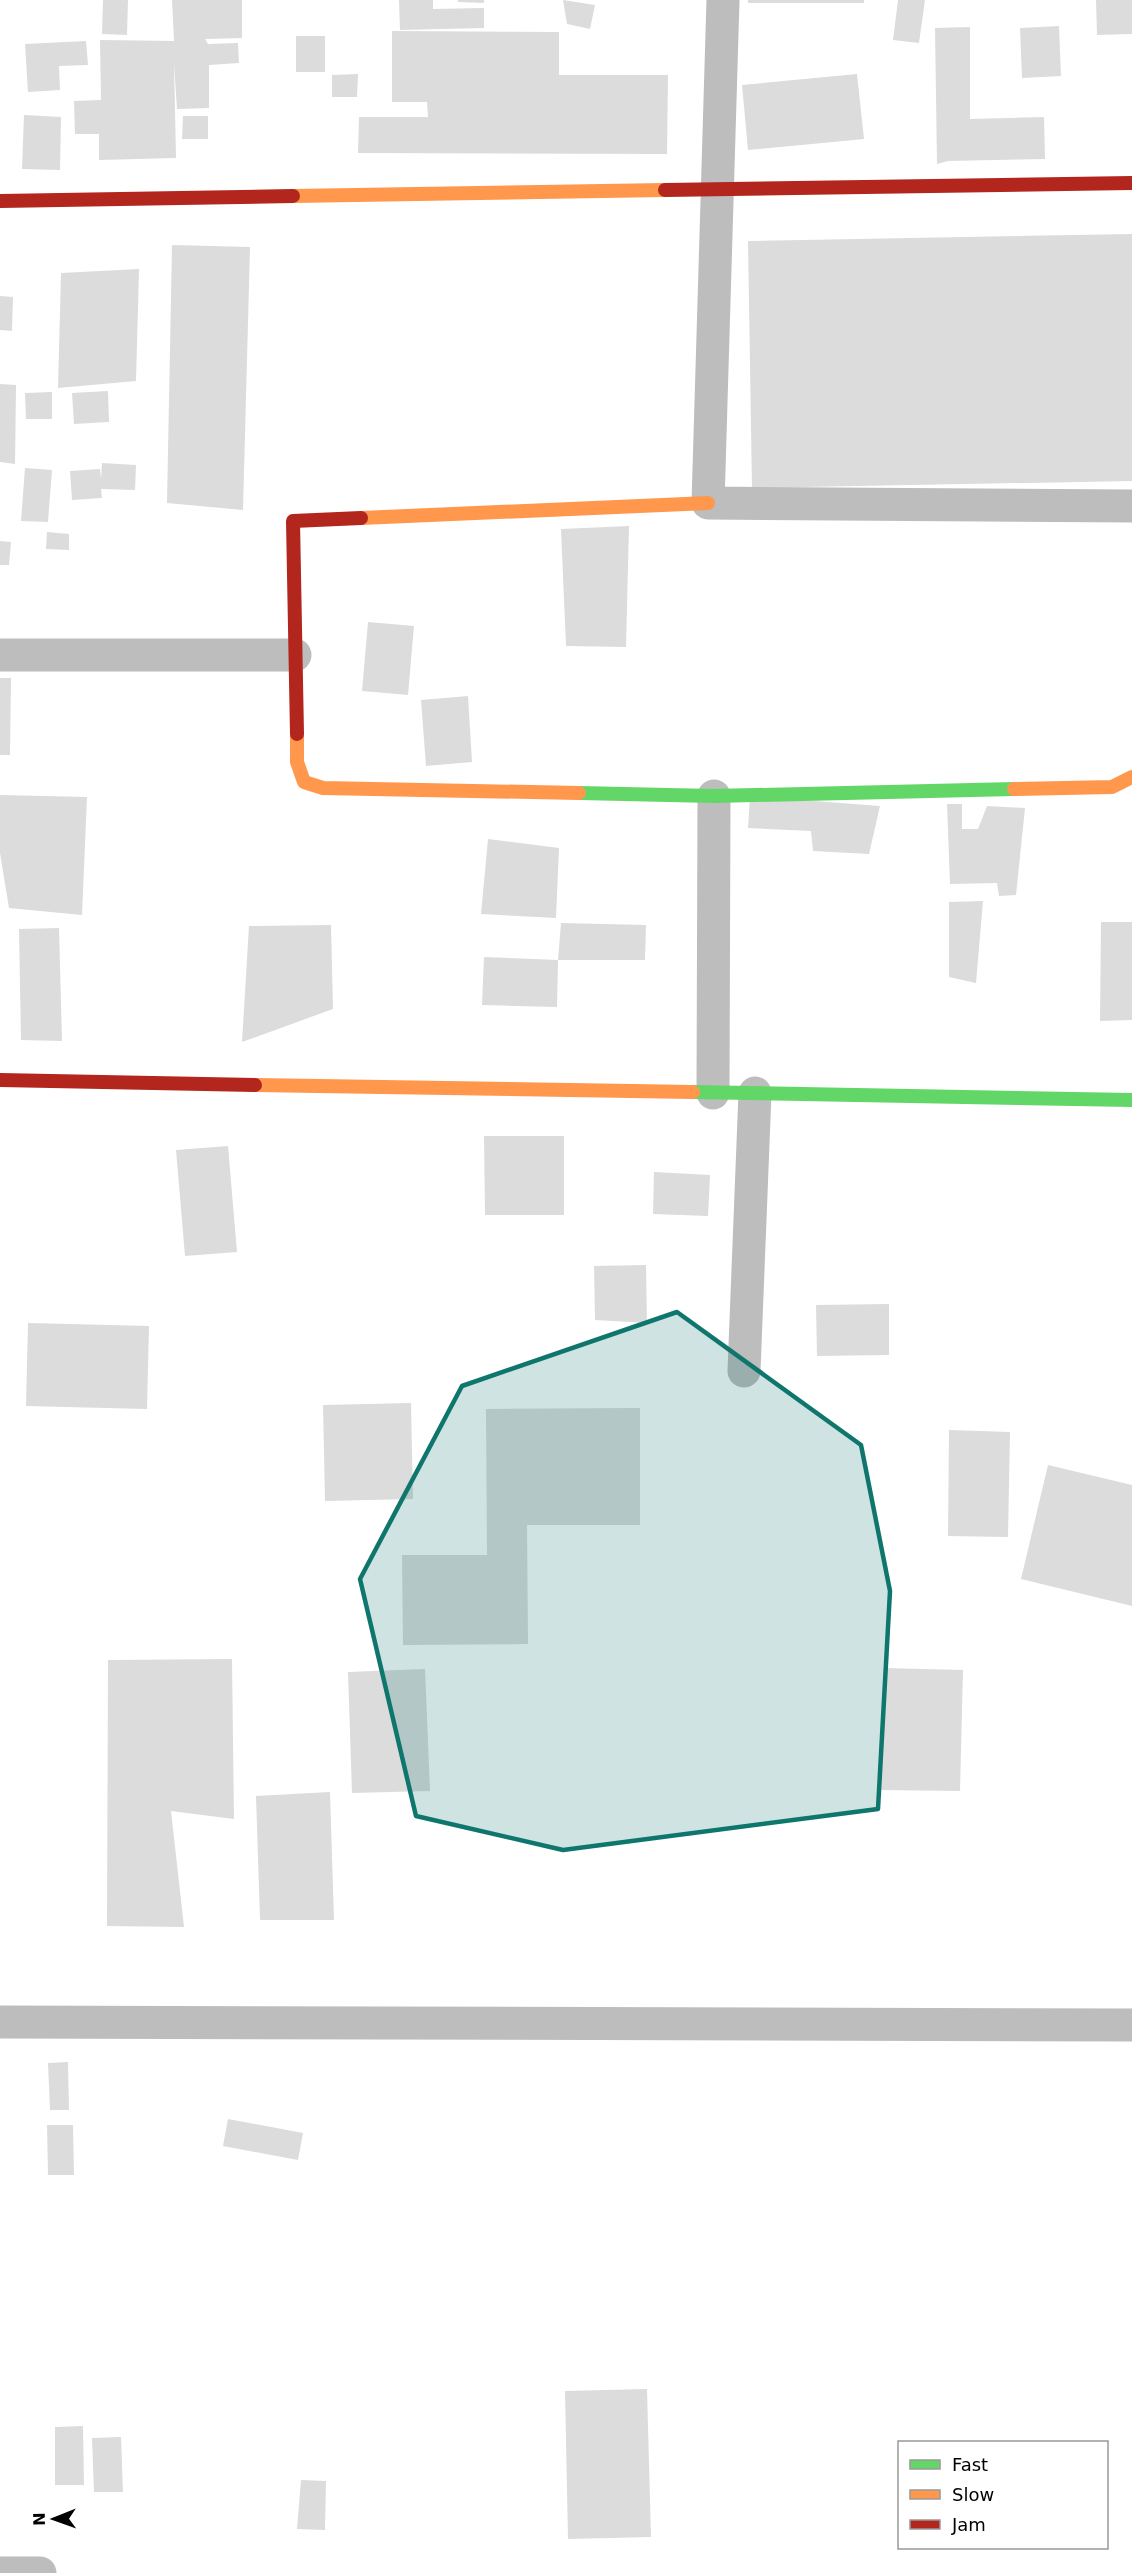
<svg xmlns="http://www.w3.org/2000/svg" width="1132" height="2573" viewBox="0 0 1132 2573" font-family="'DejaVu Sans',sans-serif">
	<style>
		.building { fill: #dcdcdc }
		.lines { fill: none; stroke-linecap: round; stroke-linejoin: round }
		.street { stroke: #bdbdbd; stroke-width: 33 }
		.fast { stroke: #63d668; stroke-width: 14 }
		.slow { stroke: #ff974d; stroke-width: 14 }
		.jam { stroke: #b3261e; stroke-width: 14 }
		.marked { fill: #0f766e; fill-opacity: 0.2; stroke: #0f766e; stroke-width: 4.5; stroke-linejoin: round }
	</style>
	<rect width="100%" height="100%" fill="#fff"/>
	<path class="building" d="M103,0H128L127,35L102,34Z
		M172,0H242V38L205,39L208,44L238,43L239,63L209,65V108L177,109L174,63L176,158L99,160V134H75L74,101L101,100L100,40L174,41Z
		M399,0H433V9L484,8V28L400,30Z
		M458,0H484V3L458,2Z
		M563,0L595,5L590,29L567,24Z
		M748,0H864V3H748Z
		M898,0H925L919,43L893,40Z
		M1096,0H1132V34L1097,35Z
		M1059,26L1061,76L1022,78L1020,28Z
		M970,27V119L1044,117L1045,159L948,161L937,164L935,28Z
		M392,31L559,32V75H668L667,154L358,153L359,117H428L427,102H392Z
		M296,36H325V72H296Z
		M86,41L88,65L59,66L60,90L28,92L25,44Z
		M358,74L357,97H332V75Z
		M857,74L864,139L748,150L742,85Z
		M24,115L61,117L60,170L22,169Z
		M183,116H208V139H182Z
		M1132,234V481L752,488L748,241Z
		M172,245L250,247L243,510L167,503Z
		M139,269L136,381L58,388L61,273Z
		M0,296L13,297L12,331L0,330Z
		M0,384L16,385L15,464L0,462Z
		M108,391L109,422L74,424L72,393Z
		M52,392V419H26L25,393Z
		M102,463L136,465L135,490L101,489L102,498L72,500L70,471L100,469L101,479Z
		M25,468L52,470L48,522L21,521Z
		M629,526L626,647L566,646L561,529Z
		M47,532L69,534V550L46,549Z
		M0,541L11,542L9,565H0Z
		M368,622L414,626L408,695L362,691Z
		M0,678H11L10,755H0Z
		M468,696L472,762L426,766L421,700Z
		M0,795L87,797L82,915L9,908L0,853Z
		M750,796L880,806L869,854L813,851L811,831L748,828Z
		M947,804H962V829H978L987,806L1025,808L1016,895L999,896L997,883L950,884Z
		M488,839L559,848L556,918L481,914Z
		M983,901L976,983L949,977V902Z
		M1101,922H1132V1020L1100,1021Z
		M561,923L646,925L645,960H558Z
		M331,925L333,1009L242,1042L249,926Z
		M59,928L62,1041L21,1040L19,929Z
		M484,957L558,960L557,1007L482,1005Z
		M484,1136H564V1215H485Z
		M228,1146L237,1252L185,1256L176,1150Z
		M654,1172L710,1175L708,1216L653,1214Z
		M646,1265L647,1323L595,1320L594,1266Z
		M889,1304V1355L817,1356L816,1305Z
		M28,1323L149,1326L147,1409L26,1406Z
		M411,1403L413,1499L325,1501L323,1405Z
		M640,1408V1525H527L528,1644L403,1645L402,1555H487L486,1409Z
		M949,1430L1010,1432L1008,1537L948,1536Z
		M1048,1465L1132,1485V1606L1021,1579Z
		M232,1659L234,1819L171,1811L184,1927L107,1926L108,1660Z
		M884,1668L963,1670L960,1791L881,1790Z
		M425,1669L430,1791L352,1793L348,1672Z
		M330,1792L334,1920H260L256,1796Z
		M68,2062L69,2110H50L48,2063Z
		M228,2119L303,2133L298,2160L223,2146Z
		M47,2125H73L74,2175H48Z
		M647,2389L651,2537L568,2539L565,2391Z
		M83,2426L84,2485H55V2427Z
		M121,2437L123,2492H94L92,2438Z
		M301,2480L326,2481L325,2530L297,2529Z"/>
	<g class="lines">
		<path class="street" d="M723,0L708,503L1132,506
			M0,655H295
			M713,1093L714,796
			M744,1371L755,1093
			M0,2022L1132,2025
			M0,2573H40"/>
		<path class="fast" d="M579,793L714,796L1014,789
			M693,1092L1132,1100"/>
		<path class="slow" d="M293,196L665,190
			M361,518L708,503
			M297,734V762L304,782L323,788L579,793
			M1014,789L1112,787L1132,777
			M255,1085L693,1092"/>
		<path class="jam" d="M665,190L1132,183
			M0,201L293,196
			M297,734L293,521L361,518
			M0,1080L255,1085"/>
	</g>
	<path class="marked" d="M677,1312L861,1445L890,1591L878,1809L563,1850L416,1816L360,1579L462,1386Z"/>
	<rect x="898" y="2441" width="210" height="108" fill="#ffffff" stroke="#999999" stroke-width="1.5"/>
	<rect x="910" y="2460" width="30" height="9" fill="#63d668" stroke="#999999" stroke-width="1.5"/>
	<text x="952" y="2471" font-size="18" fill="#000000">Fast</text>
	<rect x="910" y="2490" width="30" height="9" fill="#ff974d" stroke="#999999" stroke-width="1.5"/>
	<text x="952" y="2501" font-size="18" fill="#000000">Slow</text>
	<rect x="910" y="2520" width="30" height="9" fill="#b3261e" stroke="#999999" stroke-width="1.5"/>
	<text x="952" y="2531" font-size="18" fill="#000000">Jam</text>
	<g transform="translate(54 2519) rotate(269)" stroke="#ffffff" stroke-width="4.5" paint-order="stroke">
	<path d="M0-4.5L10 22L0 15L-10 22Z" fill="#000000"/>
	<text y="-9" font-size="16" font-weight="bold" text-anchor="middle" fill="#000000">N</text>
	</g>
</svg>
